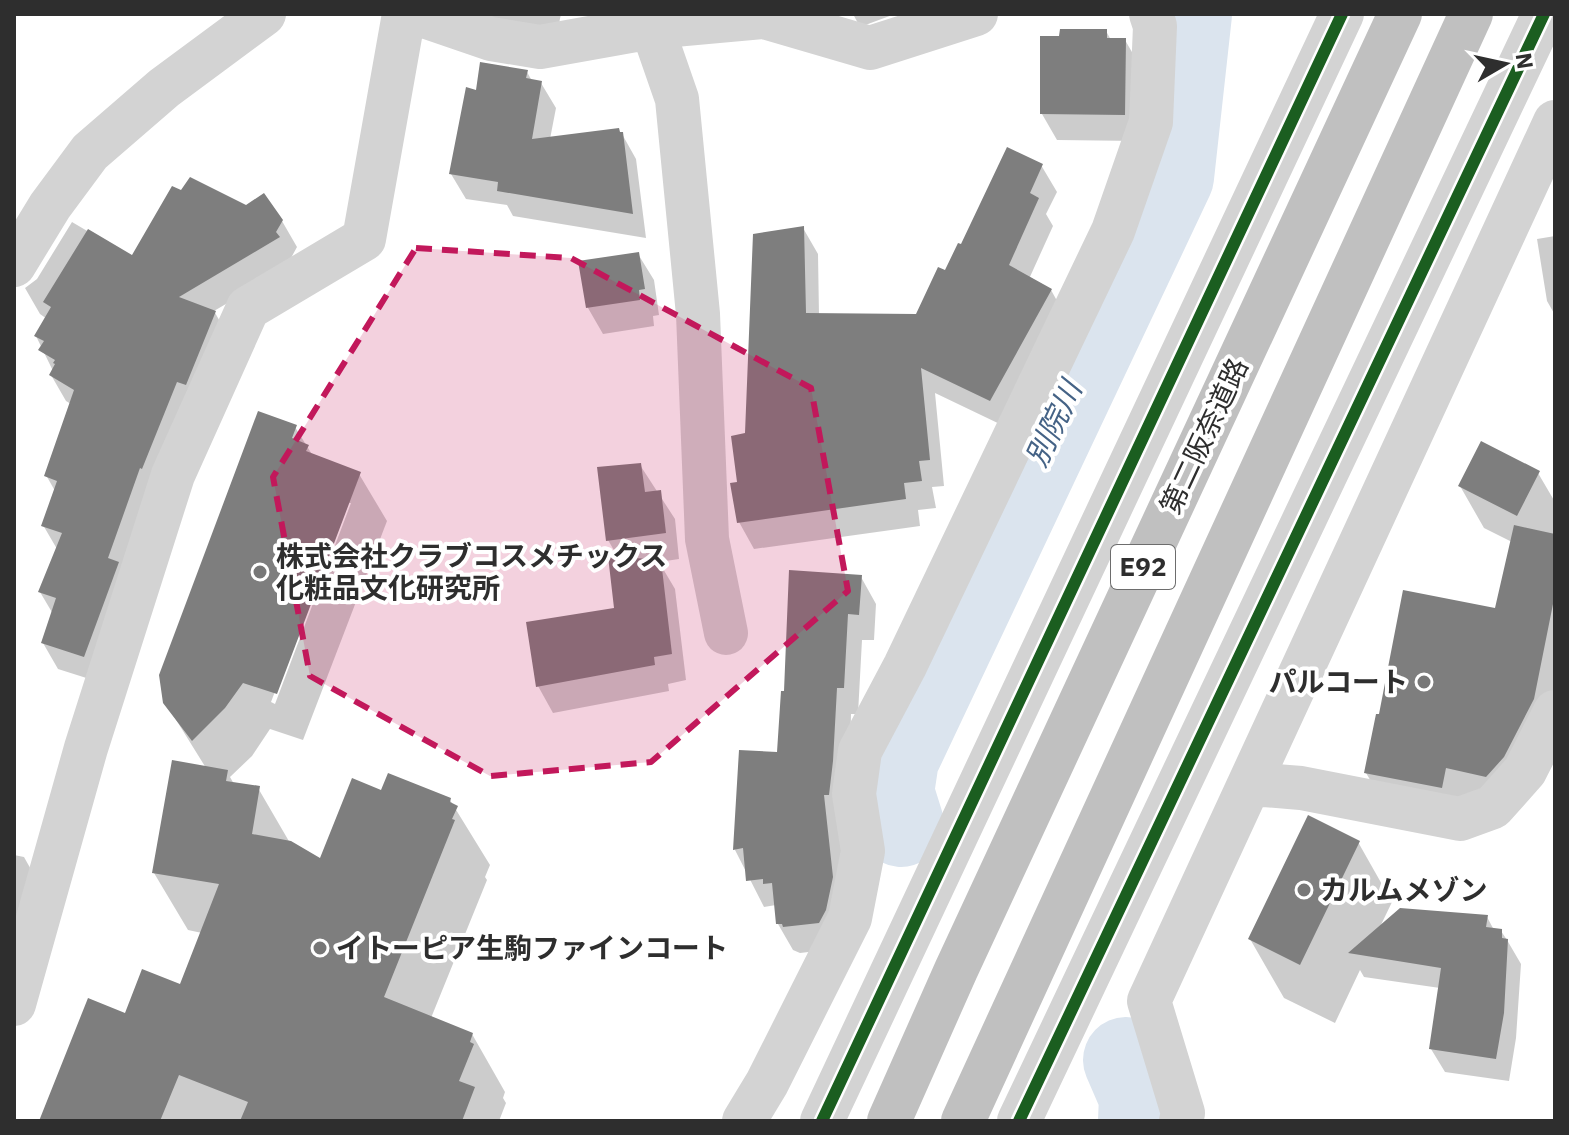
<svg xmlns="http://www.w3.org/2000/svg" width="1569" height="1135" viewBox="0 0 1569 1135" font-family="'IBM Plex Sans','Noto Sans JP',sans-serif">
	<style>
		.shadow { fill: #0003; fill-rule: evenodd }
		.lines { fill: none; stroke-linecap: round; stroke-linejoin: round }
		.river { stroke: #dbe4ee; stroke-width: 86 }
		.building { fill: #7e7e7e }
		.minor { stroke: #d3d3d3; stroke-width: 44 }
		.tertiary { stroke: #d3d3d3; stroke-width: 44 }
		.motorway { stroke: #c0c0c0; stroke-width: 44 }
		.cycleway-casing { stroke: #fff; stroke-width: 17 }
		.cycleway { stroke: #1b5e20; stroke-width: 12 }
		.marked { fill: #c2185b; fill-opacity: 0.2; stroke: #c2185b; stroke-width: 6; stroke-dasharray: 16 10; stroke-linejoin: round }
		.poi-dot { fill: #777; stroke: #fff; stroke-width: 3 }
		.labels { text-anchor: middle; stroke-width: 8; stroke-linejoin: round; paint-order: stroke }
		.shield { fill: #fff; stroke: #6d6d6d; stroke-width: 2 }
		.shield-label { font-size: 26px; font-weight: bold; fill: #2e2e2e }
		.street-label { font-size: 28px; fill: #2e2e2e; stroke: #fff }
		.poi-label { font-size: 28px; font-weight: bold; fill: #2e2e2e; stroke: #fff; text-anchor: start }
		.water-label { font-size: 30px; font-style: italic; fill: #456386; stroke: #fff }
	</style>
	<rect width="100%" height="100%" fill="#fff"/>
	<path class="shadow" d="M488,14H561L554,47L499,33Z
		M853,14H895L860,27Z
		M1106,31L1111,40H1125L1140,66L1139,141L1057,140L1042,114Z
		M527,72L532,81L541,83L556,108L550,139L622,134L636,159L646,238L513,216L507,205L466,199L451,174L477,92Z
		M1041,165L1057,192L1046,214L1053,226L1029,279L1051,290L1066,317L1006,427L935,393L944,486L932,487L936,508L918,510L920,526L754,549L739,522L740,484L747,435L803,228L818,254L819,315L917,316L962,247Z
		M246,207L282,221L297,247L291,258L294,264L214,311L230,339L99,682L58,669L43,643L53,614L40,592L57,549L43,525L55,491L46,475L71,404L66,401L51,375L53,371L36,336L47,319L40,314L25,288L37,279L72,222L133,258Z
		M1555,236V315L1547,301L1537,239Z
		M638,254L654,280L659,315L653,316L654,326L603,334L588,308L581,263Z
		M295,427L313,456L359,474L387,521L303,740L270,729L252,756L230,777L234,784L258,788L290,843L321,861L382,792L450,800L490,865L485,877L487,880L431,1018L472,1034L505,1092L503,1098L506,1103L499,1121H41L126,1015L181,987L202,933L188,930L154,873L206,768L165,702ZM347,503H351L275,704L271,702Z
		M640,465L675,519L679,559L659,562L675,589L686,680L668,684L669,691L553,713L538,686L616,610L619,559L608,540Z
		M1538,473L1555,502V746L1528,799L1391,815L1366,773L1496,610L1512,542L1484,528L1460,486Z
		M861,577L876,604L874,640H862L858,714H851L847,905L834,949L800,953L793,950L778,924L776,905L764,907L735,850Z
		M1358,842L1392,902L1379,929L1487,917L1494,930L1501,931L1507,940L1521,964L1516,1038L1509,1081L1445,1072L1431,1049L1440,988L1364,977L1360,970L1335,1023L1284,998L1250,939Z
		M14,855L24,857L38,882L14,982Z"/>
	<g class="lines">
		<path class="river" d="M901,824L891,792L896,759L1171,177L1189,14
			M1126,1060L1142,1097L1141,1121"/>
	</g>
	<path class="building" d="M1060,29H1107V38H1126L1125,115L1040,114V36H1059Z
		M480,62L528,70L526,78L542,81L532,139L619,128L620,132H623L633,214L497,191L498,182L449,174L466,87L476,90Z
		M1007,147L1043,164L1030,193L1039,198L1009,265L1052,289L990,401L921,368L930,460L919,461L922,481L904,483L906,499L737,523L730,483L737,482L731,436L745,433L753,234L804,226L806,313L916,314L938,267L945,270L958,243L961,244Z
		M190,177L246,205L264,193L283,220L276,232L280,237L179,297L216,311L186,385L177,382L142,469L140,468L108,558L119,562L84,657L41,643L56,598L38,592L62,533L41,526L57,481L44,476L74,390L49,375L55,364L53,363L55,360L38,350L44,341L34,336L51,307L43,302L88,229L132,255L172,186L181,190Z
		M639,252L645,289L639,290L640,300L586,308L578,261Z
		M258,411L297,425L292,438L309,445L306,451L361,472L277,694L243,683L225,708L192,741L163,703L159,675Z
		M1481,441L1540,471L1517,516L1458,486Z
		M641,463L645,492L661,490L666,533L606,541L597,467Z
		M1514,525L1555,534V594L1534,699L1504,757L1486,777L1446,768L1442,788L1364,773L1376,714H1379L1403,590L1495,608Z
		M608,556L661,560L672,654L654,657L655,665L536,687L526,622L614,608Z
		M789,570L862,575L859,615L848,614L844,688H837L833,761L829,795H824L833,877L826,910L819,923L783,927L782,924H776L772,883L763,884V879L746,881L743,848L733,850L739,750L777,752L781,691H784Z
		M172,760L228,770L226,781L260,786L252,834L291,841L320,858L352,778L381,790L388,773L451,798L450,802L458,806L452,819L455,820L384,997L473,1033L470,1042L474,1044L459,1081L475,1087L462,1121H240L248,1102L179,1075L160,1121H39L88,998L125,1013L142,969L180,984L219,884L152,873Z
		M1308,815L1360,841L1300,965L1248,939Z
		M1400,908L1488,915L1486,927L1502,929V938L1508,939L1504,1013L1496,1059L1429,1049L1441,968L1348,953Z"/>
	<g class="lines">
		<path class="minor" d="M418,14L491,39L540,47L652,27L764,17L870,48L976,14
			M652,27L677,99L698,314L707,539L726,633
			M14,265L50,206L90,152L164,88L264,14
			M1251,784L1301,788L1460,819L1493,807L1525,771L1555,712
			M14,1004L86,748L173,475L248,308L364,239L404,14
			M744,1121L767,1083L850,918L863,851L854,794L860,751L905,666L1113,231L1151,122L1155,26L1151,14
			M1181,1121L1183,1113L1149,1001L1555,122"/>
		<path class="tertiary" d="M822,1121L1342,14
			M1019,1121L1544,14"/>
		<path class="motorway" d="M889,1121L956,970L1400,14
			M963,1121L1471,14"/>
		<defs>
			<path id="cycleway" d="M822,1121L1342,14
				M1019,1121L1544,14"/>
		</defs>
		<use href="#cycleway" class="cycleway-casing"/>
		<use href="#cycleway" class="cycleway"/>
	</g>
	<path class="marked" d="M416,248L571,258L811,388L848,591L651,762L490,776L310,676L273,477Z"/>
	<g class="poi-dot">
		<circle cx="260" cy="572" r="8"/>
		<circle cx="1424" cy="682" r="8"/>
		<circle cx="1304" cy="890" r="8"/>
		<circle cx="320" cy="948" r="8"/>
	</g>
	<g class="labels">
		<rect class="shield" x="1111" y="545" width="64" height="44" rx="6"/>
		<g class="shield-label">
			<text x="1143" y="576">E92</text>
		</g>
		<g class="street-label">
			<text transform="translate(1204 436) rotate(-65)" y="10">第二阪奈道路</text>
		</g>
		<g class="poi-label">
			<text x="276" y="566">株式会社クラブコスメチックス<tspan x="276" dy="32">化粧品文化研究所</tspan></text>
			<text x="1408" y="692" text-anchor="end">パルコート</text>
			<text x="1320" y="900">カルムメゾン</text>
			<text x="336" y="958">イトーピア生駒ファインコート</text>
		</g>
		<g class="water-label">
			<text transform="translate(1054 424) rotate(-65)" y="10">別院川</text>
		</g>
	</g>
	<rect width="1569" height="1135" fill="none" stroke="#2e2e2e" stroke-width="32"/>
	<g transform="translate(1505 64) rotate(81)" stroke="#ffffff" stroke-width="6" paint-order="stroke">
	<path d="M0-6L14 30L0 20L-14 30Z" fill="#2e2e2e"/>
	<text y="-12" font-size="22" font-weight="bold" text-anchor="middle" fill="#2e2e2e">N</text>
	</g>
</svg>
